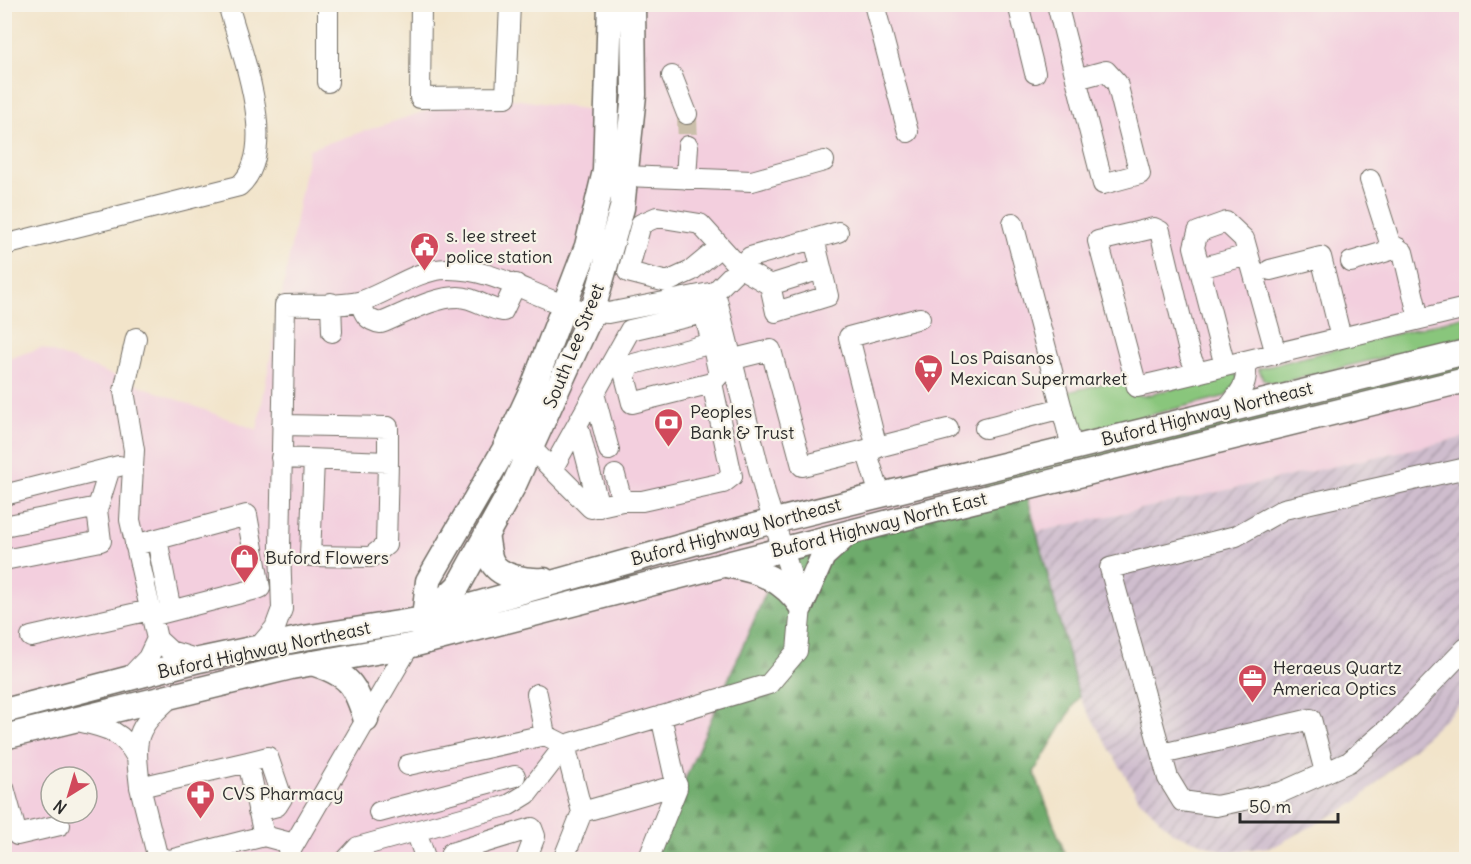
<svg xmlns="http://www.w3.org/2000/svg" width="1471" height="864" viewBox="0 0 1471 864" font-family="Delius,sans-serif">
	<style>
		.built { fill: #f3cfde; fill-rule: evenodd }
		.industrial { fill: url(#industrial-furrows) }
		.grass { fill: #89c67c; stroke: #5a7854; stroke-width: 1.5 }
		.forest { fill: url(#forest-firs); stroke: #4c6b4c; stroke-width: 1.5 }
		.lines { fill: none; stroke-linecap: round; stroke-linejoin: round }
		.minor-tunnel { stroke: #cabfaa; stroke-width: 20; stroke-dasharray: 20 10; stroke-linecap: butt }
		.minor-casing { stroke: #716c63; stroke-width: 22 }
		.major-casing { stroke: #716c63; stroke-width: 27 }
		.minor { stroke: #fff; stroke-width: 20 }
		.major { stroke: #fff; stroke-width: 24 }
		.labels { text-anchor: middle; stroke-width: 4.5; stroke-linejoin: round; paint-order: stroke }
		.poi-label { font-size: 18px; fill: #2b2b2b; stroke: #f7f3e8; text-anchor: start }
		.street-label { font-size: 18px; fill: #2b2b2b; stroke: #f7f3e8 }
	</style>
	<defs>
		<pattern id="industrial-furrows" width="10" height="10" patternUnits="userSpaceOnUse" patternTransform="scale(1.5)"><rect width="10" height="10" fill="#cfbdce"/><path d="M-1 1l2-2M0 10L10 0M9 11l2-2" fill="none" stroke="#a89aa7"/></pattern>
		<pattern id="forest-firs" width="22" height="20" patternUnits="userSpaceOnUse" patternTransform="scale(1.5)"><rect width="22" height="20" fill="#6eab6c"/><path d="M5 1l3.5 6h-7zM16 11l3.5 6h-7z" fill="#5b8b59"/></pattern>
	</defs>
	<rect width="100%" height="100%" fill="#f7f3e8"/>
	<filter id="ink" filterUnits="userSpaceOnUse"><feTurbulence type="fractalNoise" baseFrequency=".0167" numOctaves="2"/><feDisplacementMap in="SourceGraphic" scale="12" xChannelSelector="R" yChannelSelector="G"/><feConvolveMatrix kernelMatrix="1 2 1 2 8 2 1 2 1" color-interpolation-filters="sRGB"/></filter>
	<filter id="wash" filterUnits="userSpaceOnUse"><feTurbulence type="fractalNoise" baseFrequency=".008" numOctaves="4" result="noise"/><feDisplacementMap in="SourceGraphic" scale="24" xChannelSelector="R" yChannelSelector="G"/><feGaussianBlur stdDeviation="1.35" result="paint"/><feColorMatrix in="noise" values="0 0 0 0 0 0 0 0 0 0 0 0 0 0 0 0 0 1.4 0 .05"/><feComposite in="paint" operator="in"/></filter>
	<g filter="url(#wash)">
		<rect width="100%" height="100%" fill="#f2e4ca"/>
		<path class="built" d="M631,5H1466V437L1037,532L1025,487L650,859L5,860V359L42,348L257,430L309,149L478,94L618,114ZM51,777H87V813H51Z"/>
		<path class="industrial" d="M1466,437V699L1355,803L1275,846L1228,853L1173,833L1139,799L1079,697L1037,532Z"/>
		<path class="grass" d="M1466,316V337L1275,384L1264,380L1258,369Z
			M1466,362V371L986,490L985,484L1011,474Z
			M1232,374H1236L1238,380L1226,396L1086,431L1078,426L1068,392L1127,378L1138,395L1144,396Z"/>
		<path class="forest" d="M1025,487L1079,697L1034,772L1067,859L650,860L787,544Z"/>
	</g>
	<g filter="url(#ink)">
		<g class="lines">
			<path class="minor-tunnel" d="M687,114L688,146"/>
			<defs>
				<path id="minor" d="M421,4L420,98L506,97L510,4
					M874,4L908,132
					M1018,4L1035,73
					M1057,4L1103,184L1140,174L1117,83L1106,71L1076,79
					M672,76L687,114
					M328,82V4
					M625,176L752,181L824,161
					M686,179L688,146
					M1370,180L1390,243L1403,252L1419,319
					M1013,223L1072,447
					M814,239L828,296L776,312L770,285L821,269
					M4,245L239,186C281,149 240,50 228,4
					M720,247L691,271L667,282L628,272L641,224L657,217L700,224L739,267L770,285
					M1351,262L1398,248
					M1200,268L1248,255
					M1270,270L1321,257L1341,338
					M360,302C364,314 367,321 381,323C404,314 433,297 458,297C474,297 487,309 503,311L516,284
					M331,303L332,332
					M136,338L124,391L134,450L130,520L157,639L170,651L199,660
					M712,343L719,375L712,383
					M730,360L771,350L802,466L866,450L880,495
					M1225,366L1194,247L1198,232L1226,222L1244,239L1276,354
					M1198,373L1190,356L1160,231L1154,228L1098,241L1137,387C1173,379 1209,370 1245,361
					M595,397L609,450
					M1228,408C1241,391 1249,384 1245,361L1466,308
					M282,425L388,427V462
					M578,426L599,507
					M985,428L1062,408
					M531,448L591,508L622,501H642L723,483L732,476L712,383L632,403L625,376L630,365L712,343L704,313L630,330L553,468
					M877,448L849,337L920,318
					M866,450L948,429
					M281,458L388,462L386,545L371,557L310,556L314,460
					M615,475L622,501
					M1466,475L1462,469L1284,509L1236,536L1110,568L1168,778L1182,801L1216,806L1282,792L1349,762L1392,725L1466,648
					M4,495L119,466
					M4,526L98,507
					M157,539L171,611
					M135,545L247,515L260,588L151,616
					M4,560L101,541L97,510L110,468
					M31,637L150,610
					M258,648L275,628L282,609L280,547L285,305C307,304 342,307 362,301C389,292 418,269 447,269C506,268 551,313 608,313L715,292L750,257L838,232
					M128,679L148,658L157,639
					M537,694L545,735
					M73,720C103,727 121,728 137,758
					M1162,754L1311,719L1325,772
					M248,762L268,757L282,798L277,806L258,811
					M408,765L545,735L565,745L582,812L563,860
					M140,787C134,736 134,730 172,696
					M4,788L17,835L60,825
					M379,812L515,776
					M582,812L677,785
					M416,831L426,860
					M451,853L532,828L535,836L526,860
					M167,860L157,855L140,787L248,762L264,836
					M170,860L264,836L294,844
					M285,860L409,646
					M346,860L358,847L509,805L527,794L565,745L769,684L797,651L801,606L766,497L715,292
					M648,860L677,788L661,716"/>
				<path id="major" d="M486,535C488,543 488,552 491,560C498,578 528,581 544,580
					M730,566C761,571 783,580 801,606
					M801,606L823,556L845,536
					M425,618L458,586L514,485L592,313L622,208L634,95L633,4
					M424,619L428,581L504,450L533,387L587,246L605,171L610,4
					M312,663C350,675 355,684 366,720
					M4,711L199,660L304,638L424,619L754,526L1466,352
					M4,737L291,667L409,646L936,510L1466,380"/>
			</defs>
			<use href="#minor" class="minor-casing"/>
			<use href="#major" class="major-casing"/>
			<use href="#minor" class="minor"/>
			<use href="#major" class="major"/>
		</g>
	</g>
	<defs>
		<symbol id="civic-pin" viewBox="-11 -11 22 30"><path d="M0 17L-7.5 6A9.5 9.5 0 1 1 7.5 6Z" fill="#d1495b" stroke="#f7f3e8"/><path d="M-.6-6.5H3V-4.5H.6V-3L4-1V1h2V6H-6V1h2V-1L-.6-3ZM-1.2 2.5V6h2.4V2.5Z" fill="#fff"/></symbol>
		<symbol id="supermarket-pin" viewBox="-11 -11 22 30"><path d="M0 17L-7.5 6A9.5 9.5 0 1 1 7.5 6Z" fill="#d1495b" stroke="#f7f3e8"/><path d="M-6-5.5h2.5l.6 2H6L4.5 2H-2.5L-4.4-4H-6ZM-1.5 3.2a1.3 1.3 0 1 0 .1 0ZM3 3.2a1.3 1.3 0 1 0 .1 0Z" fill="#fff"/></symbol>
		<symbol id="bank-pin" viewBox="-11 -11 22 30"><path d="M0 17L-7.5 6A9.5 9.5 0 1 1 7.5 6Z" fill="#d1495b" stroke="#f7f3e8"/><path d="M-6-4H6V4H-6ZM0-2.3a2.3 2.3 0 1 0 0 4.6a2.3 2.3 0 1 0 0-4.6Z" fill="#fff"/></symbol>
		<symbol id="shop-pin" viewBox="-11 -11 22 30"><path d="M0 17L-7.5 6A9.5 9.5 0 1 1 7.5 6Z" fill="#d1495b" stroke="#f7f3e8"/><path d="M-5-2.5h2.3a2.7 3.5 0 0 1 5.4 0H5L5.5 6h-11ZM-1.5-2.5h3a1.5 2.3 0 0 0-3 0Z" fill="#fff"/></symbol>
		<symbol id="office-pin" viewBox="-11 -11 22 30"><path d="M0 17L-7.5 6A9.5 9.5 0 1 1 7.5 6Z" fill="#d1495b" stroke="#f7f3e8"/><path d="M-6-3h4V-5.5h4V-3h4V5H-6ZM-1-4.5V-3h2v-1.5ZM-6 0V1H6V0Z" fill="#fff"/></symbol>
		<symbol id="pharmacy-pin" viewBox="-11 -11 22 30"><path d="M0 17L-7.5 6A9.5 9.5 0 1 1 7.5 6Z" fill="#d1495b" stroke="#f7f3e8"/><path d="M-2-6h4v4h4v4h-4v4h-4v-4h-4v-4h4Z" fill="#fff"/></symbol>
	</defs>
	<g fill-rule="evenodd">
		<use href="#civic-pin" x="408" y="230" width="33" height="45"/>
		<use href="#supermarket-pin" x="912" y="352" width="33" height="45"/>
		<use href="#bank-pin" x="652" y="406" width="33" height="45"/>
		<use href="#shop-pin" x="228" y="542" width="33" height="45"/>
		<use href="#office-pin" x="1236" y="662" width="33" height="45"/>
		<use href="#pharmacy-pin" x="184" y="778" width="33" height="45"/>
	</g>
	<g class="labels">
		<g class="poi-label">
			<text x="446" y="242">s. lee street<tspan x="446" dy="21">police station</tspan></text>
			<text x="950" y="364">Los Paisanos<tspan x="950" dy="21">Mexican Supermarket</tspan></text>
			<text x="690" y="418">Peoples<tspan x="690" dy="21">Bank &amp; Trust</tspan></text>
			<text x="265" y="564">Buford Flowers</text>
			<text x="1273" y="674">Heraeus Quartz<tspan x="1273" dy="21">America Optics</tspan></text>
			<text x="222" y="800">CVS Pharmacy</text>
		</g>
		<g class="street-label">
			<text transform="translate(574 346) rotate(-68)" y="6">South Lee Street</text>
			<text transform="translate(1207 414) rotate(-14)" y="6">Buford Highway Northeast</text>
			<text transform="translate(879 525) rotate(-14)" y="6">Buford Highway North East</text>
			<text transform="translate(736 532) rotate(-15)" y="6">Buford Highway Northeast</text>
			<text transform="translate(264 650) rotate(-12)" y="6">Buford Highway Northeast</text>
		</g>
	</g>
	<rect width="1471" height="864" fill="none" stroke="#f7f3e8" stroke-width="24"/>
	<g transform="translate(69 795) rotate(217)"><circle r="28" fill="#f7f3e8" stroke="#a5a39c" stroke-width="1.5"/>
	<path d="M0-4.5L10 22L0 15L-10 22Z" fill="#d1495b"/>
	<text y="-9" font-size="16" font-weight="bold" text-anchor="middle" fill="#2b2b2b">N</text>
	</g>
	<path d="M1240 813v9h98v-9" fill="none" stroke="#2b2b2b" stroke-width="3"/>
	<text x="1249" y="813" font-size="18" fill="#2b2b2b" stroke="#f7f3e8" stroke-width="4.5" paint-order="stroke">50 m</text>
</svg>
